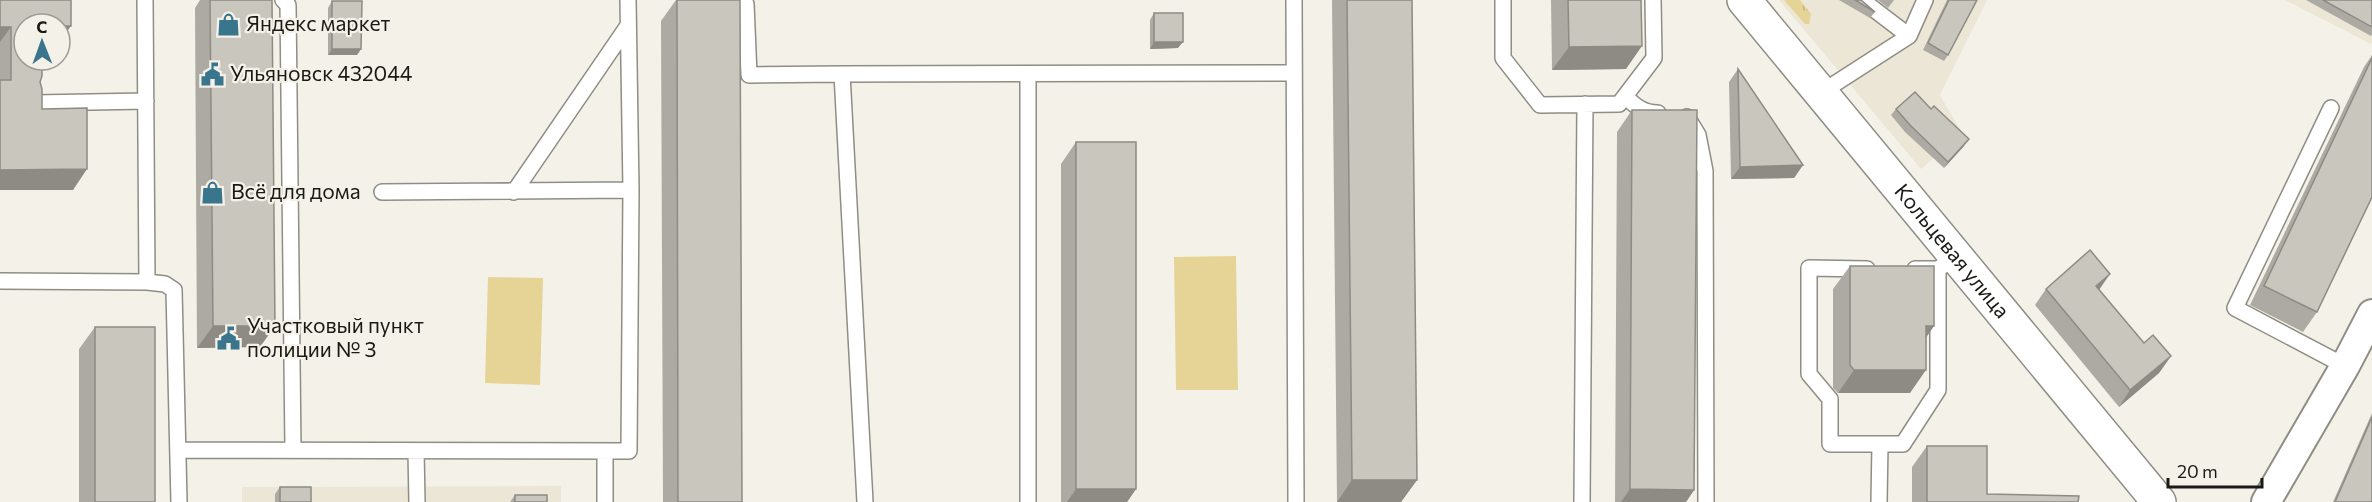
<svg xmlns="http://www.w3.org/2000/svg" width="2372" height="502" viewBox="0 0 2372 502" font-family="Commissioner,sans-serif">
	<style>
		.built { fill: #ebe6d5 }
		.grass { fill: url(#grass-tufts) }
		.pitch { fill: #e5d495 }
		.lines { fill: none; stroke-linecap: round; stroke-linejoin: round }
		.service-casing { stroke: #8f8d84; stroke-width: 18 }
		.minor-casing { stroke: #8f8d84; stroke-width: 32 }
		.tertiary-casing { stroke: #8f8d84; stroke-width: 36 }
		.service { stroke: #fff; stroke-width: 15 }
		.minor { stroke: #fff; stroke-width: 28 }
		.tertiary { stroke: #fff; stroke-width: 33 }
		.wall { fill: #adaaa3 }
		.shaded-wall { fill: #8d8b84 }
		.building { fill: #c9c6bd; stroke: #8d8b84; stroke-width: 1.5 }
		.labels { text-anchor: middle; stroke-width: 4.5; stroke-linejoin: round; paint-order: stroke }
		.poi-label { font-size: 21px; fill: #1a1916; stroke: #f4f2e8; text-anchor: start }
		.street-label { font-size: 21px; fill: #1a1916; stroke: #f4f2e8 }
	</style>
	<defs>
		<pattern id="grass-tufts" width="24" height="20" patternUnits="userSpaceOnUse" patternTransform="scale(1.5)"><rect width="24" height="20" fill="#e5d495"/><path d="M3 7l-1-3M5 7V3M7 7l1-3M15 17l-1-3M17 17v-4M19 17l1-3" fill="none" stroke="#c4b580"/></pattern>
	</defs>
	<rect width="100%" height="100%" fill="#f4f2e8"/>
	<path class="built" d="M1779,0H1987L1940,95L1962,133L1921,169Z
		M2285,0H2372V43L2371,44Z
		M561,486V502H242V487Z"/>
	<path class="grass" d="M1784,0H1800L1811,14L1809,24H1805Z"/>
	<path class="pitch" d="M1236,256L1238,390H1176L1174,257Z
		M488,277L543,278L540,385L485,383Z"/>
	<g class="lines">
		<defs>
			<path id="service" d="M283,0L288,5L293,450
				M744,0L746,4L749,75L842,74L865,502
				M1294,0L1296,502
				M1503,0V58L1540,105L1619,104L1654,58L1653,0
				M1862,0L1909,36
				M842,74L1294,73
				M1028,74V502
				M1822,92L1909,36L1925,0
				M1625,96C1635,106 1643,113 1658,113
				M35,103L146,101
				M2331,108L2235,308L2345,366
				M1687,117L1698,135L1705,171L1706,502
				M382,192L631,190
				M514,192L627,27
				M1867,269L1809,268V374L1830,399V444H1903L1938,390V269
				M1915,269H1938L1956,257
				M0,281L147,282L145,0
				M147,282L165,284L174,290L179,502
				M179,450L629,451L631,190L628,0
				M416,451L417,502
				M605,451V502
				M1582,502L1585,104
				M1879,502L1880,444"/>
			<path id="minor" d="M2266,502L2345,366L2372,314"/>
			<g id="tertiary">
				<path id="s1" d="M1744,0L2159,502"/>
			</g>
		</defs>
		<use href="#service" class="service-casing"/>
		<use href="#minor" class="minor-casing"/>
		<use href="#tertiary" class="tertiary-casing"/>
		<use href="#service" class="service"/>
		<use href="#minor" class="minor"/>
		<use href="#tertiary" class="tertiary"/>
	</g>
	<path class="wall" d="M0,0L24,60H50L42,71L40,82L42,109L73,190H0Z
		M200,0H272L260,347L197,348L195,8Z
		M676,0H740L742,502H663L661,21Z
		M1332,0H1412L1417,480L1401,502H1337Z
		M1551,0H1641L1626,69L1552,70Z
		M1839,0H1861L1875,12L1870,18Z
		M1878,0H1894L1888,8Z
		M1947,0H1977L1948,55L1944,61L1923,50Z
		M2306,0H2372V34L2371,36Z
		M332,1L361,49L357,55H328V8Z
		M1154,13L1178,48L1150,49V20Z
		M2372,55V197L2317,312L2303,332L2250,305L2364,67Z
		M1738,69L1803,165L1794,178L1731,179L1729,82Z
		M1896,109L1964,146L1944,168L1905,132L1891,115Z
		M1632,110L1694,490L1686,502H1615L1617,132Z
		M1076,142L1136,489L1127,502H1061V164Z
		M1850,266L1934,326L1926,337L1910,393H1838L1833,388V289Z
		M2046,289L2099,290L2144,343L2171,356L2159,373L2119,407L2035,305Z
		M95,327L155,502H79V349Z
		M2372,413V502H2333Z
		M1927,446L1987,494L2078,502H1912V467Z
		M280,487L311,502H275V494Z
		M515,495L547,502H510Z"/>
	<path class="shaded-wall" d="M60,26H71L60,41Z
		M0,27H11L0,42Z
		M1154,42H1183L1178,48L1150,49Z
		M1642,46L1626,69L1552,70L1569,47Z
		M332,49H361L357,55H328Z
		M39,60H50L39,76Z
		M1969,139L1964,146L1944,168L1948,162Z
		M1803,165L1794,178L1731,179L1740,167Z
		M87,169L73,190H0V170Z
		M2110,274L2099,290L2096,286Z
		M213,326H275L260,347L197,348Z
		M1926,326H1934L1918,349Z
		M2171,356L2159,373L2119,407L2130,390Z
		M1854,370H1926L1910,393H1838Z
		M1352,480H1417L1401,502H1337Z
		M1076,489H1136L1127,502H1067Z
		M1630,489L1694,490L1686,502H1621Z"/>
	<path class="building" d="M0,0H71V26H60V24H24V60H42V76L40,82L42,89V109L87,108V169L0,170V80H11V27H0Z
		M210,0H272L275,326H213Z
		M677,0H740L742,502H678Z
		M1347,0H1412L1417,480H1352Z
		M1568,0H1641L1642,46L1569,47Z
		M1855,0H1861L1875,12Z
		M1949,0H1977L1948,55L1928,43Z
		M2323,0H2372V27Z
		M332,1H362L361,49H332Z
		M1154,13H1183V42H1154Z
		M2372,58V197L2317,312L2264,286Z
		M1738,69L1803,165L1740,167Z
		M1915,92L1931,109L1934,106L1969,139L1948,162L1910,125L1896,109Z
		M1632,110H1697L1694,490L1630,489Z
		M1076,142H1136V489H1076Z
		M2090,250L2110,274L2096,286L2144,343L2153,335L2171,356L2130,390L2046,289Z
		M1850,266H1934V326H1926V370H1854L1850,365Z
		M95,327H155V502H95Z
		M2372,417V502H2335Z
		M1927,446H1987V494L2079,496L2078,502H1927Z
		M280,487H311V502H280Z
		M515,495H547V502H515Z"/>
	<defs>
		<symbol id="shop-bare" viewBox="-9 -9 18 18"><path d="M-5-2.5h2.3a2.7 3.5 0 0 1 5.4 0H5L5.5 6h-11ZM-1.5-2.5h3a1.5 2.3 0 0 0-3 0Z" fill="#39758c" stroke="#f4f2e8" stroke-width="2.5" paint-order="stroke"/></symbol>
		<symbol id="civic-bare" viewBox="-9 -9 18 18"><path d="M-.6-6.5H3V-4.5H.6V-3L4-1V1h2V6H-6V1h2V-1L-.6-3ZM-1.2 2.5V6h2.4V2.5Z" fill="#39758c" stroke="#f4f2e8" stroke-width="2.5" paint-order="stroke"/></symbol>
	</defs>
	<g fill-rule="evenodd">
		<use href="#shop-bare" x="212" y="8" width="33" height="33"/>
		<use href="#civic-bare" x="196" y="58" width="33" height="33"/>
		<use href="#shop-bare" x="196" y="176" width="33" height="33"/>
		<use href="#civic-bare" x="212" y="322" width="33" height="33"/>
	</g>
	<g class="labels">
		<g class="poi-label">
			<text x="246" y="31">Яндекс маркет</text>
			<text x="230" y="81">Ульяновск 432044</text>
			<text x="231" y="199">Всё для дома</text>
			<text x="247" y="333">Участковый пункт<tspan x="247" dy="24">полиции № 3</tspan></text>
		</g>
		<g class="street-label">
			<text dy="7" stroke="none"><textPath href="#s1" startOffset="326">Кольцевая улица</textPath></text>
		</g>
	</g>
	<g transform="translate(42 42) rotate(359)"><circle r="28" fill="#f4f2e8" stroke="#9d9b94" stroke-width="1.5"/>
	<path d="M0-4.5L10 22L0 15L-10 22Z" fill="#39758c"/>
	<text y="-9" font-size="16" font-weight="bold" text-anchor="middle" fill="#1a1916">С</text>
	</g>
	<path d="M2168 478v9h94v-9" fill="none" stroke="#1a1916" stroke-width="3"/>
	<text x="2177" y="478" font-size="18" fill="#1a1916" stroke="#f4f2e8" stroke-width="4.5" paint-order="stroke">20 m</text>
</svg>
